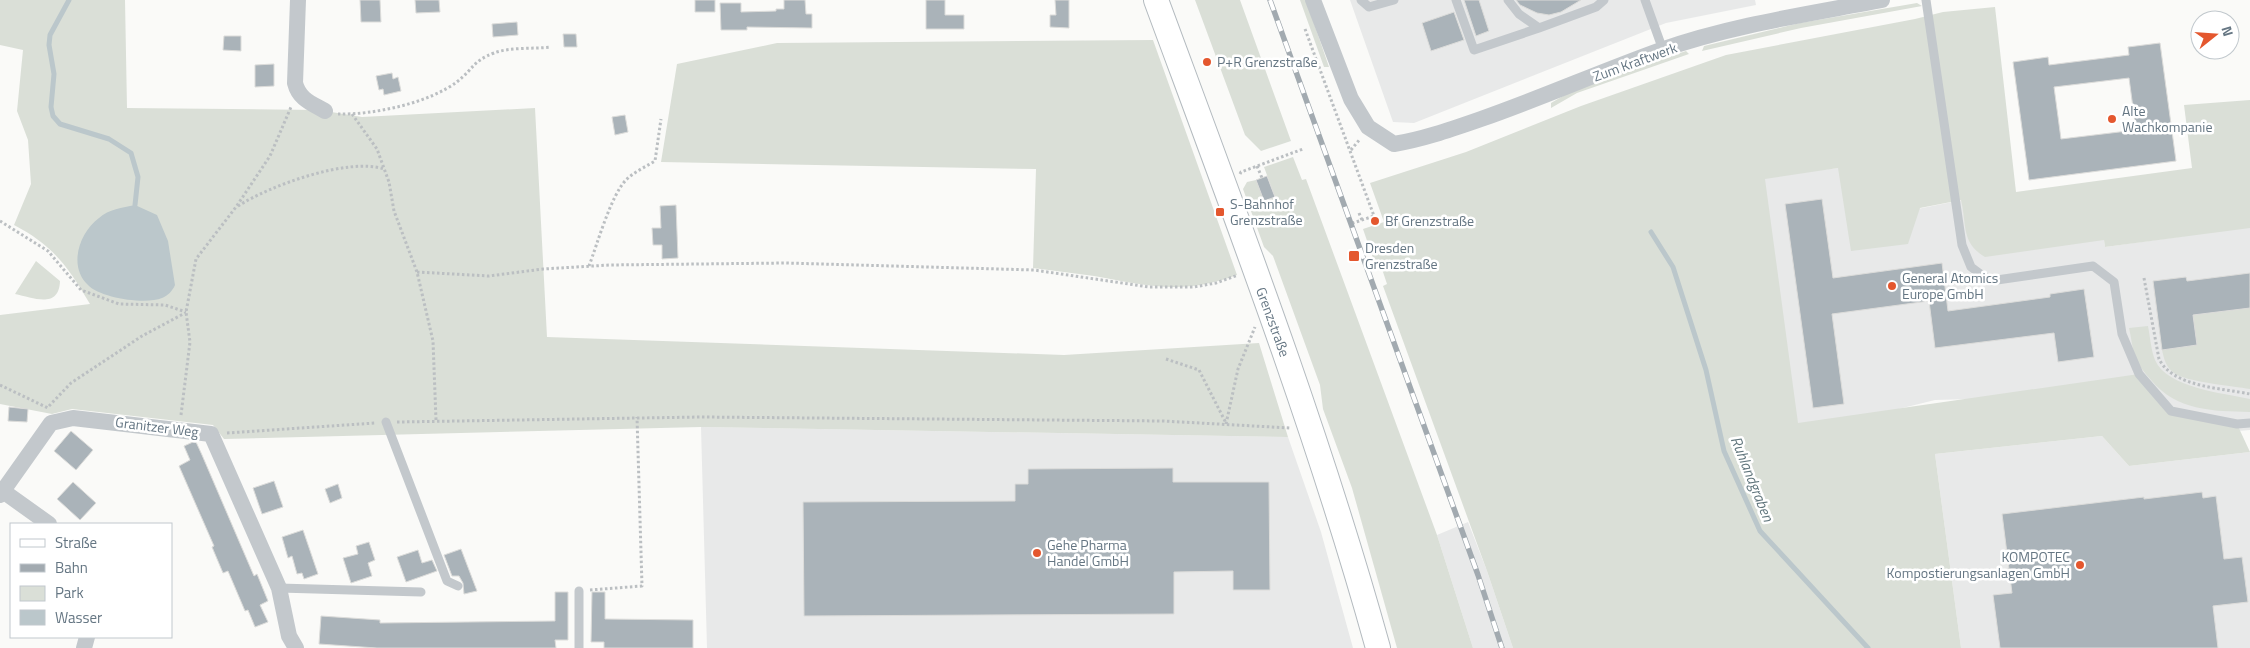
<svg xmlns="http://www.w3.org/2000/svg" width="2250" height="648" viewBox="0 0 2250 648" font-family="'Titillium Web',sans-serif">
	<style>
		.built { fill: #e8e9e9 }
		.green { fill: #dadfd7 }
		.water { fill: #bbc7cb }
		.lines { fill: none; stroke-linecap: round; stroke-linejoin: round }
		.stream { stroke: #bbc7cb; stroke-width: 5 }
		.building { fill: #aab3b9; stroke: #dcdcda; fill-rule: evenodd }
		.secondary-casing { stroke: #b3babf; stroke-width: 26 }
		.path { stroke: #bbbfc2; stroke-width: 3; stroke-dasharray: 2.5 2.5; stroke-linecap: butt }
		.lane { stroke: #c3c8cc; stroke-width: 9 }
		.street { stroke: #c3c8cc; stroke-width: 16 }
		.secondary { stroke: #fff; stroke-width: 24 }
		.rail-casing { stroke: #a2aab0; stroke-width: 5.5 }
		.rail { stroke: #fff; stroke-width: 4; stroke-dasharray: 11; stroke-linecap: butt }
		.poi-dot { fill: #e4572e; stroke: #fff; stroke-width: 2 }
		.labels { text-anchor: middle; stroke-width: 5; stroke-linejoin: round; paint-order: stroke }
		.poi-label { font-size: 14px; fill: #657683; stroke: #fff; text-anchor: start }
		.street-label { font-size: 14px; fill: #657683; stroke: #fff }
		.water-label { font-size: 15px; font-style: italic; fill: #60757c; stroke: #fff }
	</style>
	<rect width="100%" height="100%" fill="#fafaf8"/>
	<path class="built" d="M1350,0H1755L1756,5L1666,23L1414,123L1393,122Z
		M1838,168L1873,218L1962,200L2104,240L2105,247L2250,227V430L2215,433L2085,396L1935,400L1797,434L1761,176Z
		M701,427L1288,437L1321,532L1353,648H707Z
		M2102,436L2129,466L2250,452V648H1961L1935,454Z
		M1468,522L1487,571L1513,648H1473L1437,535Z"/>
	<path class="green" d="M0,0H125L127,108L319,110L362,117L535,108L547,337L1064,355L1259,343L1288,437L701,427L224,439L213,425L72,409L52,414L0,404V315L90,304C68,267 54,246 14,225L31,184L28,140L17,111L23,50L0,45Z
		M1195,0H1240L1291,141L1261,151L1245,135Z
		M1300,0H1306L1329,67H1324Z
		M1917,3L1922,6L1801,28L1702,51L1704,46L1800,23Z
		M1995,7L2016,192L2192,168L2184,105L2250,100V228L2105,247L2104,240L1985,257C1961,243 1967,225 1961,200L1920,208L1908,244L1851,251L1838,168L1765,179L1798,423L2139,374L2171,411L2237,424L2250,452L2129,466L2102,436L1935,454L1961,648H1513L1487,571L1383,286L1387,284L1379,260L1374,261L1363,229L1384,222L1370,183L1466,152L1581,106L1726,55L1915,19L1943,12Z
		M1153,40L1237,275C1184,295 1148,286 1094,276C1074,273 1054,271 1033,268L1036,169L661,162L677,64L777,43Z
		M1686,51L1689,54L1577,93L1551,108V103L1575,89Z
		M1293,157L1302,180L1306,179L1437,535L1473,648H1397L1352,488L1323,409L1320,385L1273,256L1264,247L1243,189L1247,182L1256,180L1264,201L1275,197L1264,167Z
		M36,261L60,281C59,309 34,298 15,294Z
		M2250,308V389C2233,386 2186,382 2174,373C2166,367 2164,359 2162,350L2197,345L2193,315Z
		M2148,326C2150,336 2151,350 2155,360C2167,388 2223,393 2250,399V412C2212,411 2177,411 2151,380C2145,373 2137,364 2134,354C2132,346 2131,336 2129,328Z"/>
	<path class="water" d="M135,205L157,215L168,241L175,285C173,290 168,296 162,298C146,305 100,298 88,285C68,266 79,233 99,218C109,209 122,208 135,205Z"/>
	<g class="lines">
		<path class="stream" d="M69,0L50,35L49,45L54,74L51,107L53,116L60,124L109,139L131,153L138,177L135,205
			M1651,232L1673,267L1706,370L1724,451L1760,531L1868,648"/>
	</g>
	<path class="building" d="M360,0H380L381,22H361Z
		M415,0H439L440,12L416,13Z
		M695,0H715V12H695Z
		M784,0H805L806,14H812V28L747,27V30H721L720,3H741V12L776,11V9H784Z
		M926,0H945V15H964V29H926Z
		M1055,0H1069V28L1050,27V15H1056Z
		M1464,0H1479L1489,31L1476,36Z
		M1516,0H1581L1561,12L1549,15L1537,13L1520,5Z
		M1454,12L1464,40L1431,51L1422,23Z
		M517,22L518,35L493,37L492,24Z
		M563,34H576L577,47H564Z
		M224,36H241V51L223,50Z
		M2160,43L2176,161L2029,180L2013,62L2048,57L2049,65L2129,55L2128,47ZM2129,78L2136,130L2061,139L2054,87Z
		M274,64V86L255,87V65Z
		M392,73L393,79L398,77L401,91L384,95L383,89L379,90L376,76Z
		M625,115L628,132L615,135L612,117Z
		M1267,176L1275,197L1264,201L1256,180Z
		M1822,199L1833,278L1942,263L1948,311L2050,297V294L2084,289L2094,357L2058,362L2054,333L1935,348L1929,301L1832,314L1844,404L1813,408L1785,204Z
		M676,205L678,258L662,259V245H653L652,228H661L660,206Z
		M2250,273V308L2193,315L2197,345L2162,350L2153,281L2186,277L2187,281Z
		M9,407L28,409L27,422L8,421Z
		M71,431L93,450L76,470L54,451Z
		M193,442H196L202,455L254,576L257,574L268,601L260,605L268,622L255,627L248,610L245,611L228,571L223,573L212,547L214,546L179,466L190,460L184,446Z
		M1173,468V482H1269L1270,590H1233V571L1174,572V614L804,616L803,502L1015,501V484H1028V469Z
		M274,481L283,507L262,514L253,488Z
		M73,482L96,503L80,520L57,499Z
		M338,484L342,498L330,503L325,489Z
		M2202,492L2203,498L2216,496L2224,559L2242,557L2248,602L2213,606L2218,648H2000L1993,595L2012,593L2002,514L2144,497V499Z
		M303,530L318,574L304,579L302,573L297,574L292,556L288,558L282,537Z
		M369,542L375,560L368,563L372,576L351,583L343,558L358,554L356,546Z
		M461,549L477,591L464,594L463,583L459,576H452L444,555Z
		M418,550L422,563L432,560L437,571L406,582L397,557Z
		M555,592H568V640H555L556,648H377L319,644L321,616L380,620V623L555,621Z
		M592,592H605V619L693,620V648H604V642H591Z"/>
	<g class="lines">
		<defs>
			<path id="secondary" d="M1156,0C1235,214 1317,428 1378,648"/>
		</defs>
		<use href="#secondary" class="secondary-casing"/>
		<path class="path" d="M1305,29L1374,216L1353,223
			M338,114C373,115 430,103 458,81C474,68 473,61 494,53C509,47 535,49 551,47
			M352,114L377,149L389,182L394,211L417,272L433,341L436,420
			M1351,150L1360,139
			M1257,166L1262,178
			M1240,174L1241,172L1303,149
			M238,206C269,186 348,157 384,169
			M1359,213L1362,220
			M0,221L48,251L81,290L119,304L165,305L186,312
			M589,266C597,245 611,195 626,180C634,172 645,167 655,161L661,119
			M417,272L489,276L543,269L610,265L786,263L1034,270L1149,287H1194L1216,283L1238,275
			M2144,278L2159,359C2173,387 2221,388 2250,394
			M1166,359L1199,370L1226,423
			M0,385L48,408
			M49,406L71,383L142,336L185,313
			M181,415L190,342L186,312L196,259L236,207L270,156L291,107
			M397,422L700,417L1163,421L1290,428
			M1226,424L1238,369L1255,327
			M227,433L375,423
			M590,590L642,586L637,417"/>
		<path class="lane" d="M1361,0L1369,7L1394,0
			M1456,0L1474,50L1539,28
			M1508,0L1519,14L1539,28L1596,7L1604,0
			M1645,0L1663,50
			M1926,0L1962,245L1971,267L1990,281L2093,266L2114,282L2122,334L2139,374L2171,411L2237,424L2250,423
			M386,422L447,581L458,586
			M279,588L421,592
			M579,648V591"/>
		<path class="street" d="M298,0L295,83C299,99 311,103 325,111
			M1313,0L1351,99L1368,127L1394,144C1424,139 1452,129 1481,119C1541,98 1600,72 1661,50C1732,25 1809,14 1882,0
			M0,489L49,524
			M0,495L51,423L73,418L211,434L279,588L289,636L296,648
			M84,648L87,637"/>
		<use href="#secondary" class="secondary"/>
		<defs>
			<path id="rail" d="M1270,0L1478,575L1502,648"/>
		</defs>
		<use href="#rail" class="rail-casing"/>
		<use href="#rail" class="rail"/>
	</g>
	<g class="poi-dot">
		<circle cx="1207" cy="62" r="5"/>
		<circle cx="2112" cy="119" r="5"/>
		<rect x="1215" y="207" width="10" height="10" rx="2.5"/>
		<circle cx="1375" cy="221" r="5"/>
		<rect x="1348" y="250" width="12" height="12" rx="2.5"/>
		<circle cx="1892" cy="286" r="5"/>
		<circle cx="1037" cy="553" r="5"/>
		<circle cx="2080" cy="565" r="5"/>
	</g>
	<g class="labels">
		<g class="poi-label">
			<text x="1217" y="67">P+R Grenzstraße</text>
			<text x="2122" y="116">Alte<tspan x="2122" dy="16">Wachkompanie</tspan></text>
			<text x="1230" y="209">S-Bahnhof<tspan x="1230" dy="16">Grenzstraße</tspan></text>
			<text x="1385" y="226">Bf Grenzstraße</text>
			<text x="1365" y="253">Dresden<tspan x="1365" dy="16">Grenzstraße</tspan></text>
			<text x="1902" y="283">General Atomics<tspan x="1902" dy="16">Europe GmbH</tspan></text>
			<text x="1047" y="550">Gehe Pharma<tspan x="1047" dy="16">Handel GmbH</tspan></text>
			<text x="2070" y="562" text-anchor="end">KOMPOTEC<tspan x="2070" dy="16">Kompostierungsanlagen GmbH</tspan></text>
		</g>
		<g class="street-label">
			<text transform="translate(1635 62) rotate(-20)" y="5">Zum Kraftwerk</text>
			<text transform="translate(1273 322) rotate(70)" y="5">Grenzstraße</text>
			<text transform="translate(157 427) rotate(7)" y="5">Granitzer Weg</text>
		</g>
		<g class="water-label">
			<text transform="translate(1752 479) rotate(68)" y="5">Ruhlandgraben</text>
		</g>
	</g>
	<rect x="10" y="523" width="162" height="115" fill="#ffffff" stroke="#c1c8cd"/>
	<rect x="20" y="539" width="25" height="8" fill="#ffffff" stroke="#c1c8cd"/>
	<text x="55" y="548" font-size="15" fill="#657683">Straße</text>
	<rect x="20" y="564" width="25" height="8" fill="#a2aab0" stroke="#c1c8cd"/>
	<text x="55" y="573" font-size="15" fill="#657683">Bahn</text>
	<rect x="20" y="586" width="25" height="15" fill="#dadfd7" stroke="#c1c8cd"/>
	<text x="55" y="598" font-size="15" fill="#657683">Park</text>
	<rect x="20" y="610" width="25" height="15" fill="#bbc7cb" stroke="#c1c8cd"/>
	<text x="55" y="623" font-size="15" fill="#657683">Wasser</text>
	<g transform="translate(2215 35) rotate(73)"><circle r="24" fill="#ffffff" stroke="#c1c8cd"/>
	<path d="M0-4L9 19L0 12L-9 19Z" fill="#e4572e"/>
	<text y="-8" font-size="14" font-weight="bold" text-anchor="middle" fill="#657683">N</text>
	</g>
</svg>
